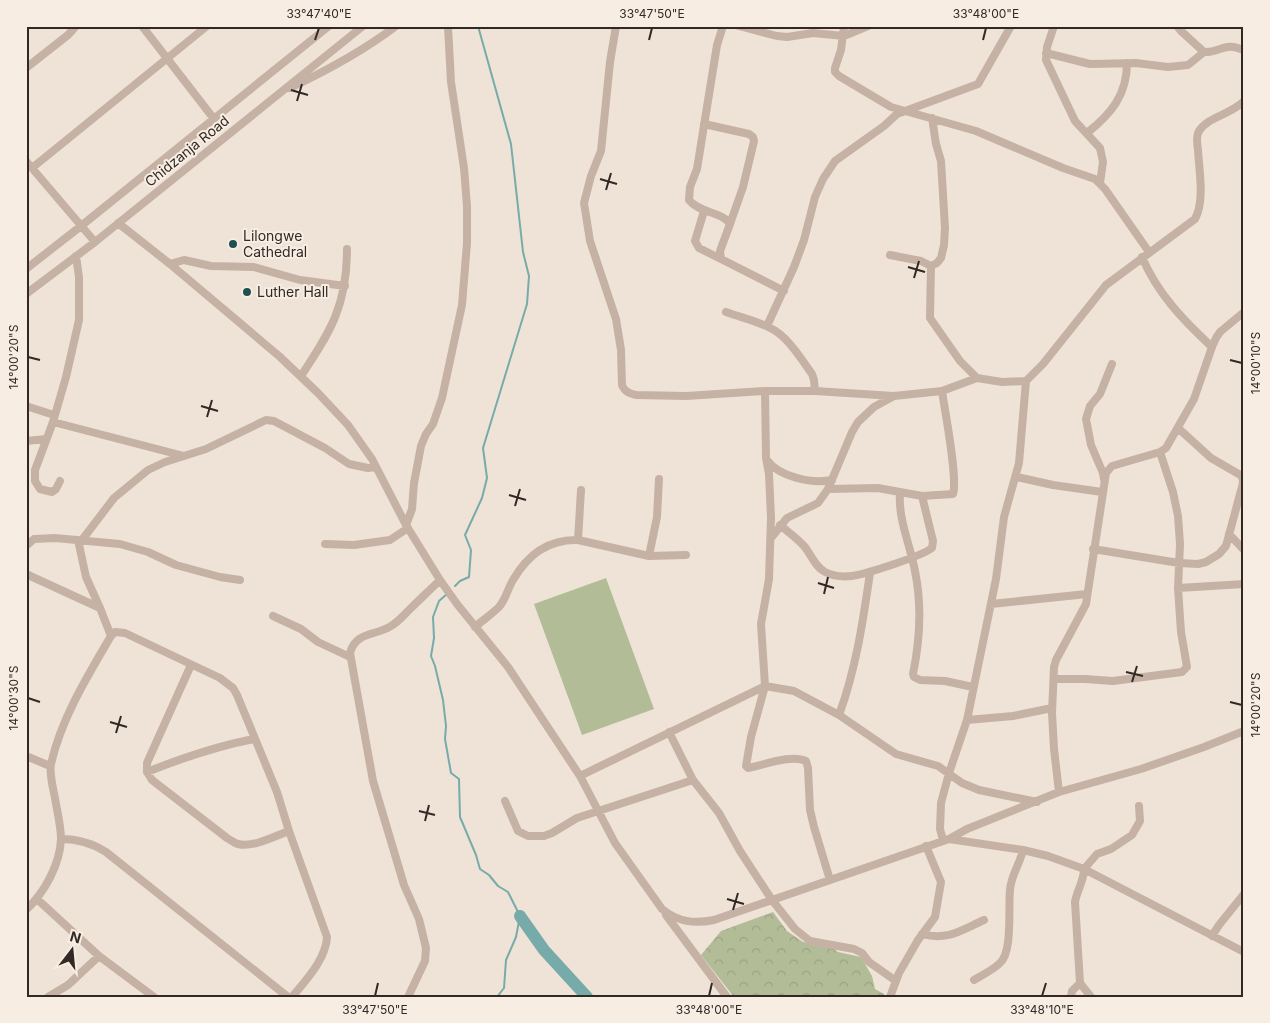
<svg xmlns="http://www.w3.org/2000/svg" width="1270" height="1023" viewBox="0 0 1270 1023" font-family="Inter,sans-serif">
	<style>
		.forest { fill: url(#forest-crowns) }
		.pitch { fill: #b2bd98 }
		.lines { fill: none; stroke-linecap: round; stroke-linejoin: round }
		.stream { stroke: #77abaa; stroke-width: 2 }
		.river { stroke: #77abaa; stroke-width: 12 }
		.minor { stroke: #c6b2a4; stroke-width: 8 }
		.ticks { fill: none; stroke: #322925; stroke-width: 2 }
		.poi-dot { fill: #1d5051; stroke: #f7ede3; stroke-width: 2 }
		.labels { text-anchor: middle; stroke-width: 4; stroke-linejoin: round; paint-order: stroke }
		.street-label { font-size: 14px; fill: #322925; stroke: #f7ede3 }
		.poi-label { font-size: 14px; fill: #322925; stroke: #f7ede3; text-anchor: start }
		.neatline { fill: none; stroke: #322925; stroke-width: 2 }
		.ticks-label { font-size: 12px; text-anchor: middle; fill: #322925 }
	</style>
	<defs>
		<pattern id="forest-crowns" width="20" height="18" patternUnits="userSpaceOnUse" patternTransform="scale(1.25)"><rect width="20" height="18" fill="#b2bd98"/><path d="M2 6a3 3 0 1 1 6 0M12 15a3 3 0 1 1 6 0" fill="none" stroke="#9aa283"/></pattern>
	</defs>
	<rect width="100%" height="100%" fill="#efe3d7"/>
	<path class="forest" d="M773,912L787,931L803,942L830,946L838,952L861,957L872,976L875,989L884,994V997H734L701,955L721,931Z"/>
	<path class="pitch" d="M606,578L654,709L582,735L534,604Z"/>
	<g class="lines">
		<path class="stream" d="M455,586L460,581L469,577L471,550L465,535L482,498L487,478L483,448L527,304L529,276L523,252L511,144L478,26
			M447,594L439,601L433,617L434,638L431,656L435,666L443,700L446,726L445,739L451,773L459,779L460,817L476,855L480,869L489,875L498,886L508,892L520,916L516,937L506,960L504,988L497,997"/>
		<path class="river" d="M520,916L544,950L587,997"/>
		<path class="minor" d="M142,26L214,119
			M616,26L610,62L601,151L591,176L584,203L590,241L616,319L621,350L622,385C625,392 629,393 636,395L686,396L765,391H815L894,396L942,391L977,378L1002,382L1026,381L1043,364L1106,285L1195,219C1205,201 1199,170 1198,150C1197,144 1196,136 1199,131C1209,116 1232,114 1244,101
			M723,26L717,45L697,169L690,187L689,200C699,213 721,211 730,224L720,251L721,259L784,291
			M739,26L777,36L787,37L813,33L844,36L868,26
			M844,26L841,50L835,68V72L839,76L891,107L976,131L1063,168L1095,179L1105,189L1149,252
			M1054,26L1047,47L1046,60L1075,121L1100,148L1103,162L1100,183
			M1177,26L1181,31L1204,52C1220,53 1225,41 1243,50
			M1046,53L1090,64L1136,63L1168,67L1188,65L1204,52
			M26,68L68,35L76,26
			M290,88C328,70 363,51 396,26
			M704,124L749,134L753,137L754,141L743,187L730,224
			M1087,133C1111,114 1127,95 1127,63
			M26,161L95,242
			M32,168L207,26
			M704,211L695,241L699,248L721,259
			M118,223L170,264L279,356L318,393L348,425L372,459L406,525L440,580L457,604L508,667L580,776L615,843L662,909C678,922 694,924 714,920L949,839L1023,850L1048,856L1084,869L1244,952
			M890,255L921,261L931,266L937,263L941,258L944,245L945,228L941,161L936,144L932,118
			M1142,257C1157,293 1183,320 1212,347
			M170,264L184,260L211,266L254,267L300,280L345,286
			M931,266L930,318L960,361L977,378
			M26,269L81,226L329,26
			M26,294L95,242L363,26
			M726,312C742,318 763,322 777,332C791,342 802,360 812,374L814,380L815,391
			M767,326L794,267L804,240L815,197L823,179L835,161L884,126L897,114L978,84L1011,26
			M301,376C331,331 347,305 347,249
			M765,391L766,458L769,474L771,518L769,579L761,624L765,686L751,737L746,766L748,768C764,765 792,754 806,761L808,768L810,810L814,827L830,880
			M26,406L54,415
			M53,422L184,456
			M26,441L46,439
			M767,460C779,477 812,484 832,480
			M1017,477L1053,485L1102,492
			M1104,479L1103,473L1091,445L1086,419L1090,406L1100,394L1112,364
			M60,481L56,489L52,492L40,489L35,481V470L53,422L66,377L79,320V277L76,256
			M828,489L878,488L922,496L953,494C958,478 945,412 942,391
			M900,492C898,520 910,544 915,571C922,605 920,640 913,674L914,677L920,680L945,681L973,687
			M406,525L412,509L414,483L421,446L426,434L433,424L442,398L462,305L467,243V206L464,168L451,82L448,26
			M780,525C788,532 797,538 804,546C811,554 815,567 825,572C833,576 844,577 852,576C866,574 922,556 932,548L933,541L922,496
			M1229,534L1244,550
			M771,538L787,518L818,503L828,489L852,432L858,422L874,407L894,396
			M78,540L86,577L100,608
			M82,540L114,498L148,470L165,462L206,449L266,420L274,421L325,448L349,464L368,468L376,467
			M578,540L581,490
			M325,544L354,545L390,540L408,528
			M26,546L34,539L55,538L120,544L148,552L176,565L220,577L240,580
			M1093,549L1179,563L1198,564L1206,562L1219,554L1226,546L1243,483L1242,476L1211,458L1178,428
			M649,556L657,517L659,479
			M26,574L100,608L111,636
			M1178,588L1244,584
			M991,604L1087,594
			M273,616L301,629L318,642L350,657
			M475,627C483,620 492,614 499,607C506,599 508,588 513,580C528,554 549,539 578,540L649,556L686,555
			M191,665L147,763V772L152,780L227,838C231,840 234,843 238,844C253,848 275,836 289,831
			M1054,679H1085L1113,681L1182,672L1187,667L1181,632L1178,588L1180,544L1178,516L1173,492L1160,452
			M839,715C856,669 863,621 870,573
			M967,720L1013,716L1052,708
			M669,732L693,780L719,813L740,851L772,900L795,929L810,941L854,949L862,953L869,962L896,981
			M26,756L50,766
			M147,772C182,758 217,746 254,739
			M580,776L765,686L794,691L839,715L896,754L938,766L962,783L979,790L1037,802
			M1059,792L1054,749L1052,713L1054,667L1056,660L1086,604L1106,473L1112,466L1160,452L1166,448L1194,399L1212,347L1216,338L1220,332L1244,312
			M505,801L518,831L528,836H544L552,833L577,818L693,780
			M61,839C78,839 92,843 106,852L288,997
			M949,839L967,829L1059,792L1141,769L1204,747L1244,731
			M943,840L940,829L941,803L949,773L967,720L996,579L1004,517L1019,463L1026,381
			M37,899L99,956L154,997
			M26,910C44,893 60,865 61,839C61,826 57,811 55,798C53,788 49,773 51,764C61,719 88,675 111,636L115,632L125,633L220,678L233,688L237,695L277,792L289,831L327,937C326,959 306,980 292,997
			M666,915L727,997
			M922,934C948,941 961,930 984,920
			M1212,936L1219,925L1244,894
			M974,980C982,975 993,970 1000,963C1013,952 1008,907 1010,890C1011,875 1020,864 1023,850
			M1080,983L1091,997
			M48,997L68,985L99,956
			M408,997L425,961L426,948L419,919L404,885L373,781L350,653C356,631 376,636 391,626C398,622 403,616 409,610C419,600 430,590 440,580
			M890,997L899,973L918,940L935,917L941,882L926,846
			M1071,997L1072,991L1080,983L1075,902C1077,890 1084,881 1084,869L1097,854L1111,849L1132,835L1140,821L1139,806"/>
	</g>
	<path class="ticks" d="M315,40L319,28M649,40L652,28M983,40L986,28M291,90L308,95M297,101L302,84M600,179L617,184M606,190L611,173M908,267L925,272M914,278L919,261M28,357L40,360M1230,360L1242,363M201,406L218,411M207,417L212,400M509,495L526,500M515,506L520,489M818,583L834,588M824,594L828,577M1126,672L1143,676M1132,682L1137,666M28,698L40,702M1230,702L1242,705M110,722L127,727M116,733L121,716M419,811L435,815M425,821L429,805M727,899L744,904M733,910L738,893M375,996L378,983M709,996L712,983M1042,996L1046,983"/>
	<g class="poi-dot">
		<circle cx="233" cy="244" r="5"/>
		<circle cx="247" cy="292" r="5"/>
	</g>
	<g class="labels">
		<g class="street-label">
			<text transform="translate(187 151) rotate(-39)" y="5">Chidzanja Road</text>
		</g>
		<g class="poi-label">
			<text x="243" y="241">Lilongwe<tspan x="243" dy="16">Cathedral</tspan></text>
			<text x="257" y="297">Luther Hall</text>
		</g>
	</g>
	<rect width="1270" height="1023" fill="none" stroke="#f7ede3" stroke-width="55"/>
	<g transform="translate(72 950) rotate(16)" stroke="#f7ede3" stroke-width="4" paint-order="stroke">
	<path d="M0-4L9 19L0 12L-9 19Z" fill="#322925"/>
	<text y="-8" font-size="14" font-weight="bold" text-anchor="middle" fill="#322925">N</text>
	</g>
	<rect x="28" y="28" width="1214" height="968" class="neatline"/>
	<g class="ticks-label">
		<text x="319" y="18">33°47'40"E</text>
		<text x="652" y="18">33°47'50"E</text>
		<text x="986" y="18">33°48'00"E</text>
		<text transform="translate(14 357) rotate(-90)" y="4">14°00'20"S</text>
		<text transform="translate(1256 363) rotate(-90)" y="4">14°00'10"S</text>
		<text transform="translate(14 698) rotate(-90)" y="4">14°00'30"S</text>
		<text transform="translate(1256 705) rotate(-90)" y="4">14°00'20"S</text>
		<text x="375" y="1014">33°47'50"E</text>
		<text x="709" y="1014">33°48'00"E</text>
		<text x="1042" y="1014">33°48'10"E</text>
	</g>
</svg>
